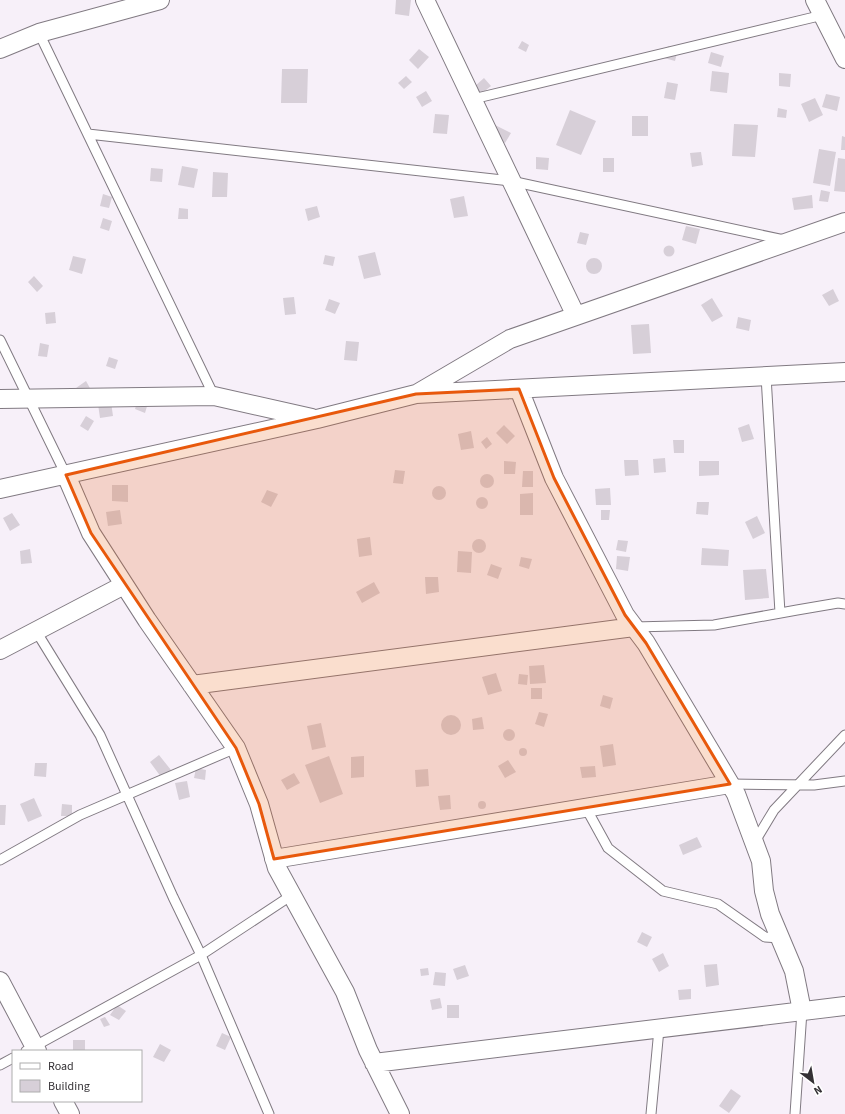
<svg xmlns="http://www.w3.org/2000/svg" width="845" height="1114" viewBox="0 0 845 1114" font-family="'Source Sans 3',sans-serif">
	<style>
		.building { fill: #d7cfd8 }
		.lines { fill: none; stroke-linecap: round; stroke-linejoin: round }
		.lane-casing { stroke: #817a82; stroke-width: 11 }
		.street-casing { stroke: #817a82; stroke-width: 20 }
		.lane { stroke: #fff; stroke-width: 9 }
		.street { stroke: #fff; stroke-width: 18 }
		.marked { fill: #e8590c; fill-opacity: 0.2; stroke: #e8590c; stroke-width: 3; stroke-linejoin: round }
	</style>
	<rect width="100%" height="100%" fill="#f7f0f9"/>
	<path class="building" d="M396,0H411L409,16L395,14Z
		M522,41L529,45L526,52L518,48Z
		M668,46L678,49L675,61L664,58Z
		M419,49L429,57L418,69L409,60Z
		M711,52L724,56L721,67L708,63Z
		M282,69H308L307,103H281Z
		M712,71L729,73L727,93L710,91Z
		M779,73L791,74L790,87L779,86Z
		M406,76L412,82L404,89L398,83Z
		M484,78L491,86L480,95L474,87Z
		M667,82L678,84L675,100L664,98Z
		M426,91L432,101L422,107L416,97Z
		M826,94L840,97L837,111L822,107Z
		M815,98L823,115L809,122L801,104Z
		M778,108L787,110L786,118L777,117Z
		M570,110L596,121L581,155L556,145Z
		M435,114L449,115L447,134L433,133Z
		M632,116H648V136H632Z
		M493,124L511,133L505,143L487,134Z
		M734,124L758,125L755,157L732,156Z
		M842,136L845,137V150H841Z
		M819,149L836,152L830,186L813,183Z
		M701,152L703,165L692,167L690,153Z
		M536,157L549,158L548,170L536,169Z
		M603,158H614V172H603Z
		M838,158L845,159V192L834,191Z
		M182,166L198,169L194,188L178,185Z
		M151,168L163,169L162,182L150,181Z
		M213,172L228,173L227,197H212Z
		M821,190L830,192L828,202L819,201Z
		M103,194L112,197L109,208L100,206Z
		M812,195L813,208L794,210L792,198Z
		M464,196L468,216L454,218L450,199Z
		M317,206L320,217L308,221L305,209Z
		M179,208L188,209V219H178Z
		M103,218L112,221L109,231L100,228Z
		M686,226L700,229L696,244L682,240Z
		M580,232L589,234L586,245L577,243Z
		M663.5 251a5.5 5.5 0 1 1 11 0a5.5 5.5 0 1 1-11 0Z
		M375,252L381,275L364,279L358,256Z
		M325,255L335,257L333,266L323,264Z
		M73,256L86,259L82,274L69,270Z
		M586 266a8 8 0 1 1 16 0a8 8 0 1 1-16 0Z
		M34,276L43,286L37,292L28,282Z
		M833,289L839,301L829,306L822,295Z
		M294,297L296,314L285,315L283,298Z
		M712,298L723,316L712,322L701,305Z
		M329,299L340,303L335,314L325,310Z
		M55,312L56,323L46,324L45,313Z
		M738,317L751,320L749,331L736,328Z
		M649,324L651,353L633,354L631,325Z
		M346,341L359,342L357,361L344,360Z
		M40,343L49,345L47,357L38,356Z
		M109,357L118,360L115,369L106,366Z
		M86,381L91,390L81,397L76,388Z
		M138,400L148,403L145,413L135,409Z
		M111,402L113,416L100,418L98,404Z
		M86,416L94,421L88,431L80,426Z
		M749,424L754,439L742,442L738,428Z
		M504,425L515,436L507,444L496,433Z
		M471,431L474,448L461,450L458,434Z
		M487,437L492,444L486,449L481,442Z
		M673,440H684V453H674Z
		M665,458L666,472L654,473L653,459Z
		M624,460H638L639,475L625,476Z
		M504,461L516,462L515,474H504Z
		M699,461H719V475L699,476Z
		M395,470L405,471L403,484L393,483Z
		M523,471H533V487H522Z
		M480 481a7 7 0 1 1 14 0a7 7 0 1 1-14 0Z
		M112,485H128V502L112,501Z
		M432 493a7 7 0 1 1 14 0a7 7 0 1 1-14 0Z
		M610,488L611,505H596L595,489Z
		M267,490L278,494L271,507L261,502Z
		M533,493V515H520V494Z
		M476 503a6 6 0 1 1 12 0a6 6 0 1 1-12 0Z
		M697,502H709L708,515L696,514Z
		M120,510L122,524L108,526L106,512Z
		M601,510H610L609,520H601Z
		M12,513L20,525L10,531L3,518Z
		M757,516L765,533L753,539L745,522Z
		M370,537L372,555L359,557L357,539Z
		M472 546a7 7 0 1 1 14 0a7 7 0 1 1-14 0Z
		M618,540L628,541L626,552L616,550Z
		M702,548L729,550L728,566L701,565Z
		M30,549L32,563L21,564L20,551Z
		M458,551L472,552L471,573L457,572Z
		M617,556L630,557L628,571L616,569Z
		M521,557L532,559L529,569L519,566Z
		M491,564L502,568L498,579L487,575Z
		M766,569L769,598L745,600L743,570Z
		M425,577H438L439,592L426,594Z
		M374,582L380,593L362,603L356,592Z
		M544,665L546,683L530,684L529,666Z
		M496,673L502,691L488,695L482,677Z
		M519,674L528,675L527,685L518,684Z
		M531,688H542V699H531Z
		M603,695L613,698L610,709L600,706Z
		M539,712L548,714L544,727L535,724Z
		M441 725a10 10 0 1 1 20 0a10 10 0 1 1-20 0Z
		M482,717L484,729L473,730L472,719Z
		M321,723L326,747L312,750L307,726Z
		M503 735a6 6 0 1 1 12 0a6 6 0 1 1-12 0Z
		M613,744L616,765L603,767L600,746Z
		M519 752a4 4 0 1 1 8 0a4 4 0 1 1-8 0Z
		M159,755L171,770L161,777L150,762Z
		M329,756L343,794L320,803L305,765Z
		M364,756V777L351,778V757Z
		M508,760L516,772L505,778L498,766Z
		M35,763H47L46,777L34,776Z
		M595,766L596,777L582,778L580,767Z
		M196,768L206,770L205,780L194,778Z
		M428,769L429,786L416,787L415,770Z
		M294,773L300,783L287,790L281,780Z
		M187,781L190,797L179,800L175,783Z
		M450,795L451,809L440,810L438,796Z
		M34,798L42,816L28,822L20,804Z
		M478 805a4 4 0 1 1 8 0a4 4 0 1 1-8 0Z
		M62,804L72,805V816H61Z
		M0,805H6L5,825H0Z
		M697,837L702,847L683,855L679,845Z
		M642,932L652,937L647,947L637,942Z
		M663,953L669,966L659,972L652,959Z
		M717,964L719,985L706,987L704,965Z
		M465,965L469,976L457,980L453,969Z
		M428,968L429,975L421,976L420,969Z
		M435,972L446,973L445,986L433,985Z
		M691,989V999L679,1000L678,990Z
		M440,998L442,1008L432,1010L430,1000Z
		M117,1005L126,1011L119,1020L110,1015Z
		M447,1005H459V1018H447Z
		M105,1017L110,1025L104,1027L100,1019Z
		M222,1033L231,1037L225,1050L216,1046Z
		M73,1040H85V1051H73Z
		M160,1044L171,1050L164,1062L153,1057Z
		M731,1089L741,1096L729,1113L719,1106Z"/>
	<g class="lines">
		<defs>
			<path id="lane" d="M39,33L214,396
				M473,99L823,15
				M88,134L511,181L784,240
				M0,340L66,475
				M766,376L780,613
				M634,627L714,625L797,610L838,603L845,604
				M36,631L100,735L173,897L201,955L269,1114
				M730,784L814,785L845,781
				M586,808L608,848L663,891L718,904L765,937L780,938
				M754,843L774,810L845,735
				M0,860L80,815L236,748
				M26,1051L201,955L292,895
				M0,1065L13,1058
				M651,1114L659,1029
				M795,1114L802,1011"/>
			<path id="street" d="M425,0L576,316
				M815,0L845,59
				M0,49L39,33L160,0
				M519,389L554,478L625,615L646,643L736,794L761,861L764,891L770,914L794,971L802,1011
				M418,393L510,339L845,222
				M0,399L214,396L312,418
				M66,475L91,533L147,620L236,748L259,804L277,868L345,992L368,1050L400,1114
				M0,489L317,419L416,394L845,372
				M0,650L124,585
				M192,685L634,627
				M274,859L730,784
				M0,981L37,1051
				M374,1063L845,1006
				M63,1101L70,1114"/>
		</defs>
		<use href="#lane" class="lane-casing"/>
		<use href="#street" class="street-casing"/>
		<use href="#lane" class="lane"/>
		<use href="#street" class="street"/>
	</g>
	<path class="marked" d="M519,389L554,478L625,615L646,643L730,784L274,859L259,804L236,748L91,533L66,475L416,394Z"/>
	<rect x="12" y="1050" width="130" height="52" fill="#ffffff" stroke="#aeadae"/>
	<rect x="20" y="1063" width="20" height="6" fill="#ffffff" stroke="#aeadae"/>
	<text x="48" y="1070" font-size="12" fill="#343135">Road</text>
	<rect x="20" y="1080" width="20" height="12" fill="#d7cfd8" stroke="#aeadae"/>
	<text x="48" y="1090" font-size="12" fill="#343135">Building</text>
	<g transform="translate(813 1082) rotate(149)" stroke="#ffffff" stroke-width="3" paint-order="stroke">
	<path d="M0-3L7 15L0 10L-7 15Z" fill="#343135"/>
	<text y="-6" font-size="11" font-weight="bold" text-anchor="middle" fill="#343135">N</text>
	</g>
</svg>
